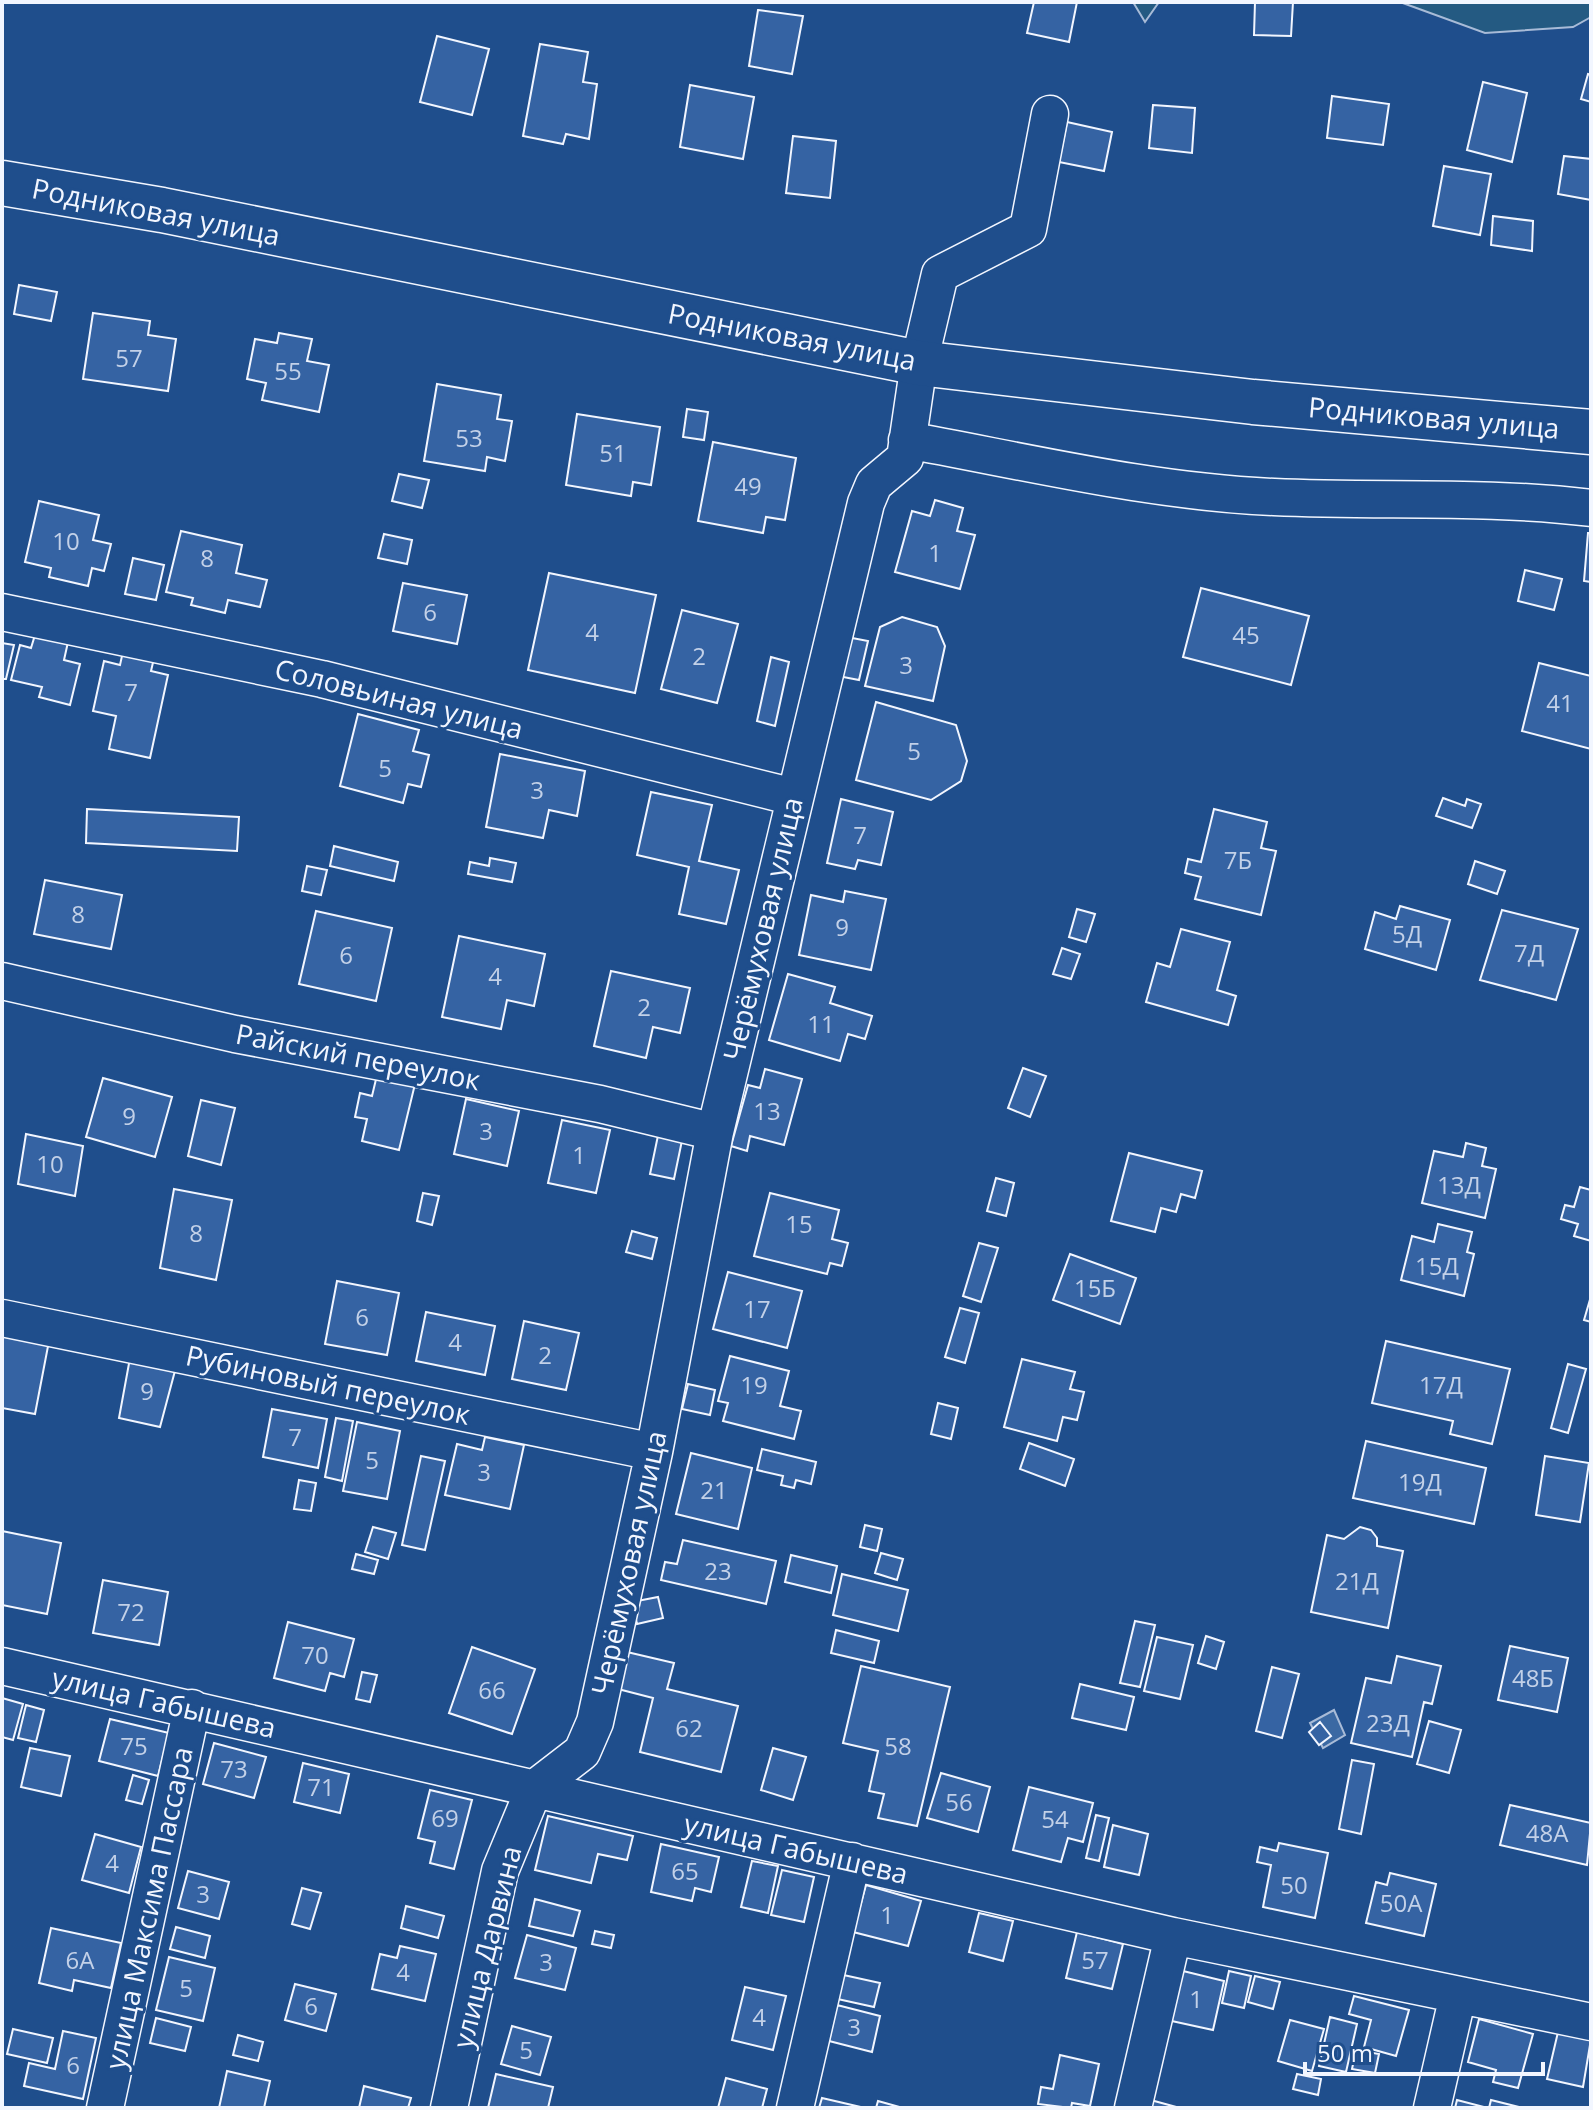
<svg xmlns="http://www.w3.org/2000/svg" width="1593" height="2110" viewBox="0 0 1593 2110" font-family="'Open Sans',sans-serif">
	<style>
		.green { fill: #245a82; stroke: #a8bbd7; stroke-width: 2 }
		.water { fill: #3b69a3; stroke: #a8bbd7; stroke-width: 2 }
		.building { fill: #3563a3; stroke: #f2f6ff; stroke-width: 2 }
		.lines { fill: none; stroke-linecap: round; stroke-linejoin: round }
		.minor-casing { stroke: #f2f6ff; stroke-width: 39 }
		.major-casing { stroke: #f2f6ff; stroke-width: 47 }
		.minor { stroke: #1f4e8c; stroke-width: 36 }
		.major { stroke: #1f4e8c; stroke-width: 44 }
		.labels { text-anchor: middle; stroke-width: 6; stroke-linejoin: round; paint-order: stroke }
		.number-label { font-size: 24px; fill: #c3d1e8 }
		.street-label { font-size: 28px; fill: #f2f6ff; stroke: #1f4e8c }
	</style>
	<rect width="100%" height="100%" fill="#1f4e8c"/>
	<path class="green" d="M1133,2H1159L1145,22Z
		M1400,2H1591V17L1573,27L1485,33Z"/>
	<path class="water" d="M1334,1710L1345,1735L1323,1748L1310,1723Z"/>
	<path class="building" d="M1034,2H1077L1069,42L1027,33Z
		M1255,2H1293L1291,36L1254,35Z
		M758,10L803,16L792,74L749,66Z
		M437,36L489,49L472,115L420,102Z
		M540,44L588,52L583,82L597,84L589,139L566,134L563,144L523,136Z
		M1588,74L1591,75V102L1581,99Z
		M1483,82L1527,93L1512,162L1467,150Z
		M690,85L754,97L743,159L680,147Z
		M1332,96L1389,104L1383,145L1327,138Z
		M1153,105L1195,108L1192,153L1149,148Z
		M1067,122L1112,132L1104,171L1059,162Z
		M793,136L836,141L830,198L786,193Z
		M1564,156L1591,159V200L1558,194Z
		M1444,166L1491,174L1480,235L1433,226Z
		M1493,216L1533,221L1532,251L1491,245Z
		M19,285L57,292L51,321L14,314Z
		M93,313L150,321L148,335L176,339L168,391L83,379Z
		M279,333L312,339L307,361L329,365L319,412L262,400L266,383L247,379L255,339L277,343Z
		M437,384L501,395L497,419L512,421L505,461L487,457L485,471L424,461Z
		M687,409L708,412L704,440L683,437Z
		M577,414L660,427L651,485L633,482L631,496L566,485Z
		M713,442L796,458L785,520L766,517L763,533L698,521Z
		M399,474L429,480L422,508L392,501Z
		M935,500L963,508L957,531L975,535L960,589L895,572L912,511L930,516Z
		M39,501L99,515L93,540L111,544L104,571L92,568L88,586L49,577L51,568L25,562Z
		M181,531L242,545L236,573L267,580L260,607L228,600L225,613L191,605L193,598L166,592Z
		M1588,533H1591V582L1584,581Z
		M384,534L412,540L407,564L378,558Z
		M133,558L164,565L156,600L125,594Z
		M1525,570L1562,579L1554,610L1518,601Z
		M549,573L656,595L635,693L528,670Z
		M403,583L467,595L457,644L393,631Z
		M1201,588L1309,616L1291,685L1183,657Z
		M682,610L738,624L717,703L661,689Z
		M902,617L937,627L945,646L933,701L865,686L880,627Z
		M35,635L68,642L64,660L80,664L70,705L39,697L42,687L11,680L20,645L31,648Z
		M847,637L868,641L859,680L838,676Z
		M2,643L14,645L6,679H2Z
		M124,647L155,654L151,671L168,675L150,758L109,749L116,716L93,711L104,661L120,665Z
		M771,657L789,662L775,726L757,721Z
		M1539,663L1591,676V749L1522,731Z
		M876,702L956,725L967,761L961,781L931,800L856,780Z
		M358,714L419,730L413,751L429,755L421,787L408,784L403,803L340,786Z
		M500,754L585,771L577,816L549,810L543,838L486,827Z
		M651,792L712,805L699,861L739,870L726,924L679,914L689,867L637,855Z
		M1443,798L1465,806L1467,799L1481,804L1472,828L1436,816Z
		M841,799L893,812L881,865L858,860L855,869L827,863Z
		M87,809L239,817L237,851L86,843Z
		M1214,809L1267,822L1261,848L1276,851L1261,915L1195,899L1201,877L1185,873L1188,859L1201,862Z
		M334,846L398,862L394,881L330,866Z
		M490,858L516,863L512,882L468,874L470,862L489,866Z
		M1475,861L1505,871L1497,894L1468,884Z
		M307,866L327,870L321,895L302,891Z
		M45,880L122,895L111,949L34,934Z
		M845,891L886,899L871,970L799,955L811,895L843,902Z
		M1400,906L1450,920L1436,970L1365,949L1375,912L1396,919Z
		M1077,909L1095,914L1086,942L1069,937Z
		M1502,910L1578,929L1556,1000L1480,980Z
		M316,911L392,928L376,1001L299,984Z
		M1181,929L1230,942L1217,990L1236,996L1228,1025L1146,1002L1157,963L1170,967Z
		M459,936L545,954L534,1006L507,1000L501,1029L442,1017Z
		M1062,948L1080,954L1071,979L1053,974Z
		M611,971L690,988L680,1033L653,1027L646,1058L594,1046Z
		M788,974L835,987L830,1003L872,1016L865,1039L848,1034L840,1061L769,1040Z
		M1023,1068L1046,1076L1030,1117L1008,1108Z
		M765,1069L802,1079L784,1145L750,1136L747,1151L731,1146L748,1085L760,1088Z
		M377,1075L415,1084L399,1150L362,1141L367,1119L355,1117L360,1093L372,1096Z
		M103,1078L172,1097L155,1157L86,1137Z
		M466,1099L519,1111L507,1166L454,1154Z
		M201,1100L235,1108L221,1165L188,1156Z
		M562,1120L610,1130L596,1193L548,1183Z
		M661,1121L685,1126L674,1179L650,1174Z
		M26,1134L83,1146L75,1196L18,1184Z
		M1466,1143L1486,1148L1482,1166L1496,1169L1485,1218L1422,1203L1434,1151L1463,1157Z
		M1129,1153L1202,1171L1195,1198L1181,1194L1176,1212L1161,1208L1155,1232L1111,1221Z
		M996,1178L1014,1183L1006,1216L987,1211Z
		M1580,1187L1591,1190V1241L1574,1236L1578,1224L1561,1219L1565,1205L1574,1207Z
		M174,1189L232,1200L216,1280L160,1268Z
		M423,1193L439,1196L432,1225L417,1221Z
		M770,1193L839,1210L832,1239L848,1243L842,1266L830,1263L827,1274L754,1256Z
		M1438,1224L1472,1232L1467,1252L1474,1254L1464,1296L1401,1280L1412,1236L1434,1242Z
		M632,1231L657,1238L652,1259L626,1252Z
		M979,1243L998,1248L981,1302L963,1296Z
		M1070,1254L1136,1278L1120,1324L1053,1300Z
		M728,1272L802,1291L787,1348L713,1329Z
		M337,1281L399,1293L387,1355L325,1344Z
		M1591,1296V1322L1584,1320Z
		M960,1308L979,1313L965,1363L945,1357Z
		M426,1312L495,1326L485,1375L416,1361Z
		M524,1321L579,1333L566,1390L512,1379Z
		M2,1332L49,1341L35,1414L2,1408Z
		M1386,1341L1510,1369L1492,1444L1450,1434L1453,1421L1372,1403Z
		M730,1356L789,1371L780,1406L801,1411L794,1439L723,1421L728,1403L718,1401Z
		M130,1358L176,1367L160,1427L119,1418Z
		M1022,1359L1075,1372L1070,1389L1084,1392L1077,1420L1063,1417L1057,1441L1004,1427Z
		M1568,1364L1586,1369L1568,1433L1551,1428Z
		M688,1384L715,1390L710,1415L682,1409Z
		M938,1403L958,1408L951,1439L931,1434Z
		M272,1409L327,1419L318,1468L263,1457Z
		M336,1418L353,1421L342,1481L325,1477Z
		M357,1422L400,1431L387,1499L343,1491Z
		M485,1437L524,1445L510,1509L445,1495L457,1444L482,1450Z
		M1366,1441L1486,1468L1474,1524L1353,1498Z
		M1029,1443L1074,1459L1065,1486L1020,1469Z
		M762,1449L816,1462L811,1484L796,1480L794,1488L781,1485L783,1476L757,1470Z
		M691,1453L752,1468L738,1529L676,1514Z
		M421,1456L445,1461L425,1550L402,1545Z
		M1545,1456L1589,1463L1580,1522L1536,1515Z
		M299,1480L316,1483L311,1511L294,1509Z
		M865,1525L882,1529L877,1551L860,1547Z
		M373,1527L396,1533L388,1559L365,1552Z
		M1360,1527L1371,1530L1377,1538V1546L1403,1551L1388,1628L1311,1612L1327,1535L1344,1539Z
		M2,1531L61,1543L47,1614L2,1605Z
		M683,1540L776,1561L766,1604L661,1580L665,1562L677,1564Z
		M881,1553L903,1559L897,1580L875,1573Z
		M356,1554L378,1560L374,1574L352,1569Z
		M791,1555L837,1566L831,1593L785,1582Z
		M842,1574L908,1590L898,1631L833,1615Z
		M103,1580L168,1592L159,1645L93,1633Z
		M658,1597L663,1618L637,1624L632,1602Z
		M1135,1621L1155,1625L1140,1687L1120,1683Z
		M288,1622L354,1639L344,1677L330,1673L325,1691L274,1678Z
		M836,1630L879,1641L874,1663L831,1653Z
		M1206,1636L1224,1642L1216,1669L1198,1663Z
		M1157,1637L1193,1645L1180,1699L1144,1691Z
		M1510,1646L1568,1658L1557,1712L1498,1700Z
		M472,1647L535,1669L512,1734L449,1713Z
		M627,1652L674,1663L667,1689L738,1706L721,1772L640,1752L653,1698L618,1689Z
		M1397,1656L1441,1666L1432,1704L1424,1702L1412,1757L1351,1743L1366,1678L1391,1683Z
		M861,1666L950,1687L917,1826L878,1818L884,1794L869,1791L878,1751L843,1743Z
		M1272,1667L1299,1674L1282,1738L1256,1731Z
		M362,1672L377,1675L370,1702L356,1699Z
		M1080,1684L1134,1697L1126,1730L1072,1718Z
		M2,1698L23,1704L13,1740L2,1737Z
		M26,1705L44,1710L36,1742L18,1738Z
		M110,1719L169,1733L158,1776L99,1761Z
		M1429,1721L1461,1730L1449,1773L1417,1764Z
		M1320,1722L1331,1736L1319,1745L1309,1732Z
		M214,1743L266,1757L254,1798L203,1784Z
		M30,1748L70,1756L61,1796L21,1787Z
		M773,1748L806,1757L793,1800L761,1790Z
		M1352,1760L1374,1764L1361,1834L1339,1829Z
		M303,1763L349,1774L340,1813L294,1802Z
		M941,1773L990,1787L978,1832L927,1818Z
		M133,1775L149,1780L142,1804L126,1800Z
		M1029,1787L1093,1803L1083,1842L1068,1838L1061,1862L1013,1850Z
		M430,1790L472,1800L454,1869L430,1863L435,1842L418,1838Z
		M1510,1805L1591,1823L1587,1865L1500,1845Z
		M1096,1815L1109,1818L1099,1861L1086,1858Z
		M548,1816L633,1836L627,1860L598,1854L591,1883L535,1870Z
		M1113,1825L1148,1834L1139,1875L1104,1867Z
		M95,1834L141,1847L129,1893L82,1880Z
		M1279,1843L1328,1853L1315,1918L1263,1907L1271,1865L1257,1862L1260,1847L1277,1851Z
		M661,1844L719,1857L711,1892L695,1888L692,1901L651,1892Z
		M752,1861L778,1866L768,1913L741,1907Z
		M782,1870L814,1877L804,1922L771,1915Z
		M188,1871L229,1882L219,1919L178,1908Z
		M1390,1873L1436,1884L1424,1936L1366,1923L1376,1882L1387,1885Z
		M866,1885L921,1901L908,1946L853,1932Z
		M302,1888L321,1893L310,1929L292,1924Z
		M535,1899L580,1911L573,1936L529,1926Z
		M406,1906L444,1916L438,1938L401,1928Z
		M979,1913L1013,1921L1003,1961L969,1952Z
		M176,1927L210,1936L205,1958L170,1949Z
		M51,1928L121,1943L111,1988L74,1980L72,1991L39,1983Z
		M595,1931L614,1935L611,1948L592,1944Z
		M1077,1932L1123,1944L1112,1989L1066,1978Z
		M527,1935L576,1948L565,1990L515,1978Z
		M400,1946L436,1954L425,2001L372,1989L380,1954L397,1958Z
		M169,1957L215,1968L203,2021L156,2010Z
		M1179,1970L1224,1981L1213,2030L1167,2020Z
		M1229,1971L1251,1976L1244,2008L1222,2003Z
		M839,1974L880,1983L874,2007L833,1998Z
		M1255,1976L1280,1982L1273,2009L1248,2002Z
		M295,1984L336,1994L326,2031L285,2020Z
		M745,1987L786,1996L773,2050L732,2040Z
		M1354,1996L1409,2010L1396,2056L1364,2047L1371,2020L1349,2014Z
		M837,2005L880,2016L872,2052L829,2041Z
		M1330,2017L1357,2024L1346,2072L1319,2066Z
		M156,2018L191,2027L185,2051L150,2043Z
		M1479,2019L1533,2034L1518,2088L1493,2082L1496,2070L1468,2062Z
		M1290,2020L1324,2029L1312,2071L1278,2061Z
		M512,2026L551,2037L540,2075L501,2064Z
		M13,2029L53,2038L47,2063L7,2054Z
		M63,2031L96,2038L83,2099L24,2086L29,2063L55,2069Z
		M1558,2032L1591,2039L1583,2087L1547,2079Z
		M238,2035L263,2042L258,2061L233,2055Z
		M1356,2050L1379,2054L1375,2073L1352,2069Z
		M1060,2055L1099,2064L1090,2106L1072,2103L1071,2108L1038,2104L1041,2087L1053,2089Z
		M227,2071L270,2081L264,2108H219Z
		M496,2074L553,2087L548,2108H488Z
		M1297,2074L1321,2079L1318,2095L1293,2089Z
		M726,2078L767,2089L762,2108H718Z
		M364,2086L411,2098L408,2108H359Z
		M822,2098L865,2108H819Z
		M1147,2099L1180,2108H1144Z
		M1457,2100L1484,2107V2108H1455Z
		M1491,2100L1523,2108H1489Z
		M878,2101L903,2108H876Z"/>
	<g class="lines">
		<defs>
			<path id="minor" d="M907,440C1028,462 1151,492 1274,497C1380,502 1486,495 1591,508
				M2,612L322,679L794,797
				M2,981L235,1034L600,1104L715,1132
				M2,1318L654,1452
				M2,1666L1173,1936L1591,2022
				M105,2108L192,1708
				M449,2108L500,1871L534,1789L582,1752L595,1722L654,1452L715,1132L866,503L874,484L905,458L919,363L940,274L1028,229L1050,114
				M795,2108L852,1861
				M1133,2108L1173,1936
				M1432,2108L1458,1995"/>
			<path id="major" d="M2,183L162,210L919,363L1253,402L1591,432"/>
		</defs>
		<use href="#minor" class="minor-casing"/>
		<use href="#major" class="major-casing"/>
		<use href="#minor" class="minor"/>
		<use href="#major" class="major"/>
	</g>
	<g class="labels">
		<g class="number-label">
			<text x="129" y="367">57</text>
			<text x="288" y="380">55</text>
			<text x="469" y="447">53</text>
			<text x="613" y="462">51</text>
			<text x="748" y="495">49</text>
			<text x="66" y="550">10</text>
			<text x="935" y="562">1</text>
			<text x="207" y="567">8</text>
			<text x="430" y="621">6</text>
			<text x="592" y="641">4</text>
			<text x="1246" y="644">45</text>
			<text x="699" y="665">2</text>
			<text x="906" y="674">3</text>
			<text x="131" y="701">7</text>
			<text x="1560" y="712">41</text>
			<text x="914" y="760">5</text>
			<text x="385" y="777">5</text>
			<text x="537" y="799">3</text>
			<text x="860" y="844">7</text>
			<text x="1238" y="869">7Б</text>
			<text x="78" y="923">8</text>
			<text x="842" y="936">9</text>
			<text x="1407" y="943">5Д</text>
			<text x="1529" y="962">7Д</text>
			<text x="346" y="964">6</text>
			<text x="495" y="985">4</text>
			<text x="644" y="1016">2</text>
			<text x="821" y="1033">11</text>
			<text x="767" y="1120">13</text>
			<text x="129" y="1125">9</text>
			<text x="486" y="1140">3</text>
			<text x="579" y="1164">1</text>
			<text x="50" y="1173">10</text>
			<text x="1459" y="1194">13Д</text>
			<text x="799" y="1233">15</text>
			<text x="196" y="1242">8</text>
			<text x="1437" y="1275">15Д</text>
			<text x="1095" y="1297">15Б</text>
			<text x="757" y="1318">17</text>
			<text x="362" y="1326">6</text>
			<text x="455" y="1351">4</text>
			<text x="545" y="1364">2</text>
			<text x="754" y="1394">19</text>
			<text x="1441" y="1394">17Д</text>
			<text x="147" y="1400">9</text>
			<text x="295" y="1446">7</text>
			<text x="372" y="1469">5</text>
			<text x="484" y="1481">3</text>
			<text x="1420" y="1491">19Д</text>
			<text x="714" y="1499">21</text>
			<text x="718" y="1580">23</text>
			<text x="1357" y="1590">21Д</text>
			<text x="131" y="1621">72</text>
			<text x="315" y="1664">70</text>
			<text x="1533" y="1687">48Б</text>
			<text x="492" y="1699">66</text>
			<text x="1388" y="1732">23Д</text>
			<text x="689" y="1737">62</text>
			<text x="134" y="1755">75</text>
			<text x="898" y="1755">58</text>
			<text x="234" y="1778">73</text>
			<text x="321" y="1796">71</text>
			<text x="959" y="1811">56</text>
			<text x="445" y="1827">69</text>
			<text x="1055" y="1828">54</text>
			<text x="1547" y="1842">48А</text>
			<text x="112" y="1872">4</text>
			<text x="685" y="1880">65</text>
			<text x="1294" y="1894">50</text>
			<text x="203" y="1903">3</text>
			<text x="1401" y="1912">50А</text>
			<text x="887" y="1924">1</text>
			<text x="80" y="1969">6А</text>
			<text x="1095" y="1969">57</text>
			<text x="546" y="1971">3</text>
			<text x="403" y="1981">4</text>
			<text x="186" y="1997">5</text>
			<text x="1196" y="2008">1</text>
			<text x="311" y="2015">6</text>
			<text x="759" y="2026">4</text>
			<text x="854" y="2036">3</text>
			<text x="526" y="2059">5</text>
			<text x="73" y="2074">6</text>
		</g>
		<g class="street-label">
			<text transform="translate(156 212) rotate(11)" y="10">Родниковая улица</text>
			<text transform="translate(792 337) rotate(11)" y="10">Родниковая улица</text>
			<text transform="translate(1434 418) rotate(5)" y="10">Родниковая улица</text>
			<text transform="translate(399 699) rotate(14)" y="10">Соловьиная улица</text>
			<text transform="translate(763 929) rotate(-77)" y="10">Черёмуховая улица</text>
			<text transform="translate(358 1057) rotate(11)" y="10">Райский переулок</text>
			<text transform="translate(328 1385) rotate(12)" y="10">Рубиновый переулок</text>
			<text transform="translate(629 1563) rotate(-78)" y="10">Черёмуховая улица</text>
			<text transform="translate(164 1703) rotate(13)" y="10">улица Габышева</text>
			<text transform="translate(796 1849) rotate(13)" y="10">улица Габышева</text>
			<text transform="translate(149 1908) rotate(-78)" y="10">улица Максима Пассара</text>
			<text transform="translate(487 1947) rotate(-76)" y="10">улица Дарвина</text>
		</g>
	</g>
	<rect width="1593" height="2110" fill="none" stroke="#f2f6ff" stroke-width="8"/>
	<path d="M1305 2062v12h238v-12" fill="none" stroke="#f2f6ff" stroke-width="4"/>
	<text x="1317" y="2062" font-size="24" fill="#f2f6ff" stroke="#1f4e8c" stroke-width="6" paint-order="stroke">50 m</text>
</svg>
